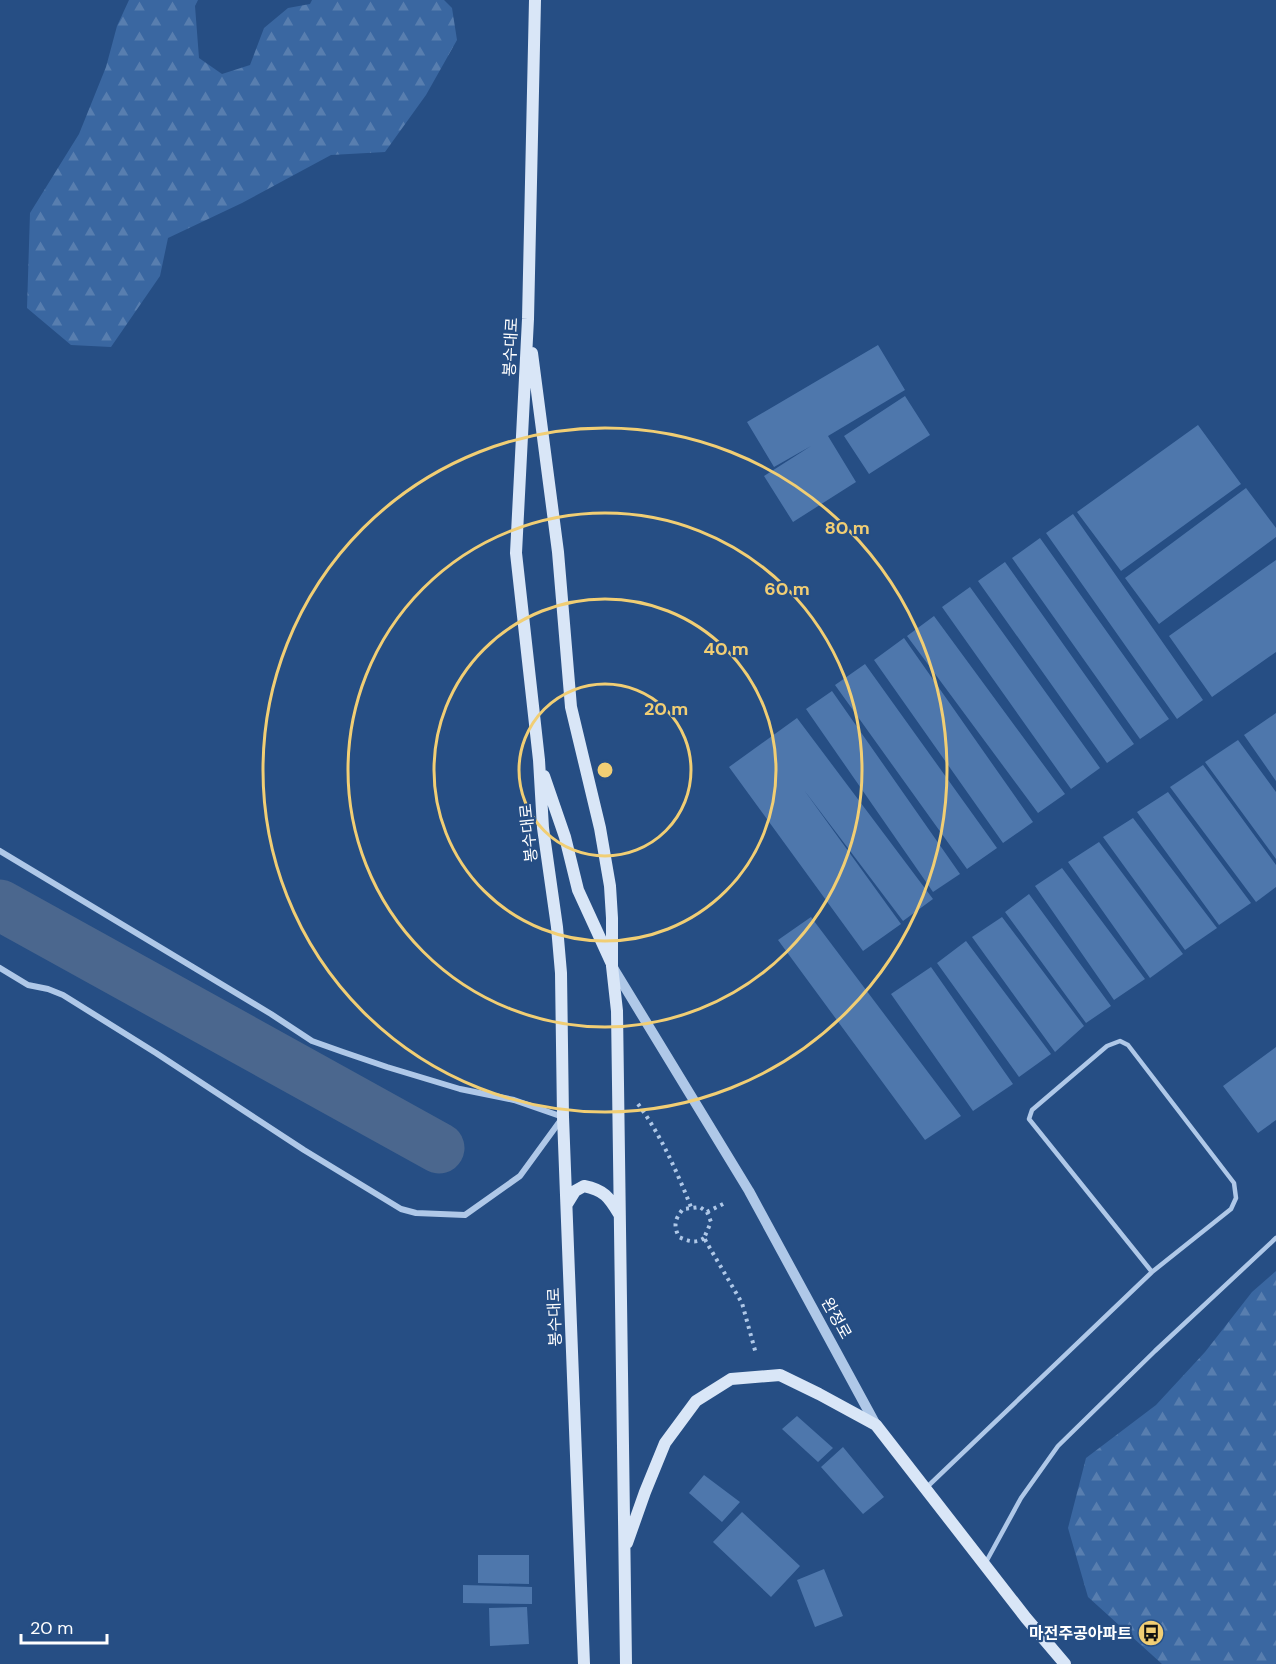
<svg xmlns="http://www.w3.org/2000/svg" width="1276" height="1664" viewBox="0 0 1276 1664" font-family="'DM Sans','Noto Sans KR',sans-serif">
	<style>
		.forest { fill: url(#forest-firs) }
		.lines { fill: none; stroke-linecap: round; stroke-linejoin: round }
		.river { stroke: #4b678e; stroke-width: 51 }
		.building { fill: #4e77ac }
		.path { stroke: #afc8e8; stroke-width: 4; stroke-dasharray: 3 4.5; stroke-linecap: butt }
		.service { stroke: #afc8e8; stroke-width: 4.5 }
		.minor { stroke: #afc8e8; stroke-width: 6 }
		.tertiary { stroke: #afc8e8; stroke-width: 10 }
		.secondary { stroke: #d9e6f7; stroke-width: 12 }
		.ring { fill: none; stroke: #f1ce74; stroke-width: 3 }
		.labels { text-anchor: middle; stroke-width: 4.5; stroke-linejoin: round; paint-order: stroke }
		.street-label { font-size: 16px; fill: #fff; stroke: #264e84 }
		.poi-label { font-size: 16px; font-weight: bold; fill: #fff; stroke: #264e84; text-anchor: end }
		.centre { fill: #f1ce74; stroke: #264e84; stroke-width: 3 }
		.ring-label { font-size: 18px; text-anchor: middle; font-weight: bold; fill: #f1ce74; stroke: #264e84; stroke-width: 4.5; stroke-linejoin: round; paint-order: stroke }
	</style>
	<defs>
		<pattern id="forest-firs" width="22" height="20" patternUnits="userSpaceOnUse" patternTransform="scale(1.5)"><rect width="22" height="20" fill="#3a67a1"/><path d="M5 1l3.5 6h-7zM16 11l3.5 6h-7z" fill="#587eaf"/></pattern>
	</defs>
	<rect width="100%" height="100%" fill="#264e84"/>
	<path class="forest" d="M129,0H198L195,6L199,58L222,74L250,65L264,28L288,8L310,4L312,0H444L452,8L457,40L426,95L385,152L331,155L242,203L168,238L160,276L111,347L71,345L27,308L30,213L79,134L106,67L117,26Z
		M1276,1271V1664H1162L1088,1597L1068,1528L1086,1458L1156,1405L1205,1352L1252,1292Z"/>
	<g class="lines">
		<path class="river" d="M0,905L439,1148"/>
	</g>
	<path class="building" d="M878,345L905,390L828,436L856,482L793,522L764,476L811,446L774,467L747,422Z
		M905,396L930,435L869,474L844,436Z
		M1198,425L1241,484L1121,571L1077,512Z
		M1246,488L1276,528V537L1159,624L1125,578Z
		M1073,514L1203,700L1177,719L1046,533Z
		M1040,538L1169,719L1140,739L1012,558Z
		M1276,560V652L1212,697L1169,636Z
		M1005,562L1134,744L1107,763L978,581Z
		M970,587L1100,768L1071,789L942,607Z
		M934,616L1065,794L1038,813L907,636Z
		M904,638L1033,822L1003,843L874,660Z
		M865,664L997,848L967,869L835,685Z
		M832,691L960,874L933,892L806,709Z
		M1276,713V781L1244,735Z
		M797,718L933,899L903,921L804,790L901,924L863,951L729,767Z
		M1238,740L1276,792V859L1205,762Z
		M1203,765L1276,865V887L1256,902L1170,787Z
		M1168,792L1251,903L1219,925L1137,812Z
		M1133,818L1217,928L1185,950L1103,837Z
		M1099,842L1183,954L1150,978L1068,862Z
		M1062,868L1145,979L1114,1000L1035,886Z
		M1029,894L1111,1006L1086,1023L1005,912Z
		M811,917L961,1116L925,1140L778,940Z
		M1002,917L1084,1026L1055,1052L972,937Z
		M966,941L1051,1054L1019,1077L937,963Z
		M931,967L1013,1084L973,1111L891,994Z
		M1276,1047V1120L1258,1133L1223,1086Z
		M797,1416L833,1448L818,1462L782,1429Z
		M843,1447L884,1497L863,1514L821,1467Z
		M704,1475L740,1502L722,1522L689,1493Z
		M742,1512L800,1566L771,1597L713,1542Z
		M478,1555H529V1584L478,1583Z
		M824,1569L843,1616L815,1627L797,1580Z
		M463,1585L532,1587V1604L463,1603Z
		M527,1607L529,1644L490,1646L489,1608Z"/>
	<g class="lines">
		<path class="path" d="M638,1104C661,1135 677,1172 691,1207
			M707,1212L725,1203
			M704,1238C696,1244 688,1241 679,1237C673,1225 675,1219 683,1209L700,1207L707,1212L711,1222L704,1238L742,1303L756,1354"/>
		<path class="service" d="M926,1488L1152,1272L1231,1209L1236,1198L1234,1183L1128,1045L1120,1041L1107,1046L1032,1110L1029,1119L1152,1272
			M986,1562L1021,1498L1058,1446L1155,1351L1276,1238"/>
		<path class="minor" d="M0,851L271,1014L312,1041L343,1052L387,1067L460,1089L514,1100L563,1117L520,1176L465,1215L416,1213L401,1209L304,1150L156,1053L63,995L48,989L28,985L0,968"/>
		<path class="tertiary" d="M612,966L749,1191L876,1425"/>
		<path class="secondary" d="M535,0L528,319L516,553L539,760L543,828L557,927L561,973L563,1117L584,1664
			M532,353L558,552L571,707L600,828L610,886L612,918V966L617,1011L626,1664
			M544,776L565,837L578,890L611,962
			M567,1204L575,1191L584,1186C604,1190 609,1197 619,1214
			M627,1543L645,1492L665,1443L696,1401L731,1379L780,1375L819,1394L876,1425L1026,1618L1065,1664"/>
	</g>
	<g class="ring">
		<circle cx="605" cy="770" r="86"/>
		<circle cx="605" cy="770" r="171"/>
		<circle cx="605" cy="770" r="257"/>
		<circle cx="605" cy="770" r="342"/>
	</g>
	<defs>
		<symbol id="bus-disc" viewBox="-11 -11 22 22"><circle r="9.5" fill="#f1ce74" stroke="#264e84"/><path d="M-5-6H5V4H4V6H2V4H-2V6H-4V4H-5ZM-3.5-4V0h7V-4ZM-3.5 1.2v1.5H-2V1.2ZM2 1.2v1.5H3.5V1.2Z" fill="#111"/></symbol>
	</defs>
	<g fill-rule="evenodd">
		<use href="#bus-disc" x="1136" y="1618" width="30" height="30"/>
	</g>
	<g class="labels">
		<g class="street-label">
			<text transform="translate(510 347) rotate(-87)" y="6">봉수대로</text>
			<text transform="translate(528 833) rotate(-96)" y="6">봉수대로</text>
			<text transform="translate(554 1317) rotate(-92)" y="6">봉수대로</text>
			<text transform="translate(837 1318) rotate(61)" y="6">완정로</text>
		</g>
		<g class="poi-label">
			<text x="1132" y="1639">마전주공아파트</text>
		</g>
	</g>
	<circle cx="605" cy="770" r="9" class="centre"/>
	<g class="ring-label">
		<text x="847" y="534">80 m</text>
		<text x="787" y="595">60 m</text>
		<text x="726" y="655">40 m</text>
		<text x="666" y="715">20 m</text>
	</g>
	<path d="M21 1634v9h86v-9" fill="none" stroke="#ffffff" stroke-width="3"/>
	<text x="30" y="1634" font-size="18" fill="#ffffff" stroke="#264e84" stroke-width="4.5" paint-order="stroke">20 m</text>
</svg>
